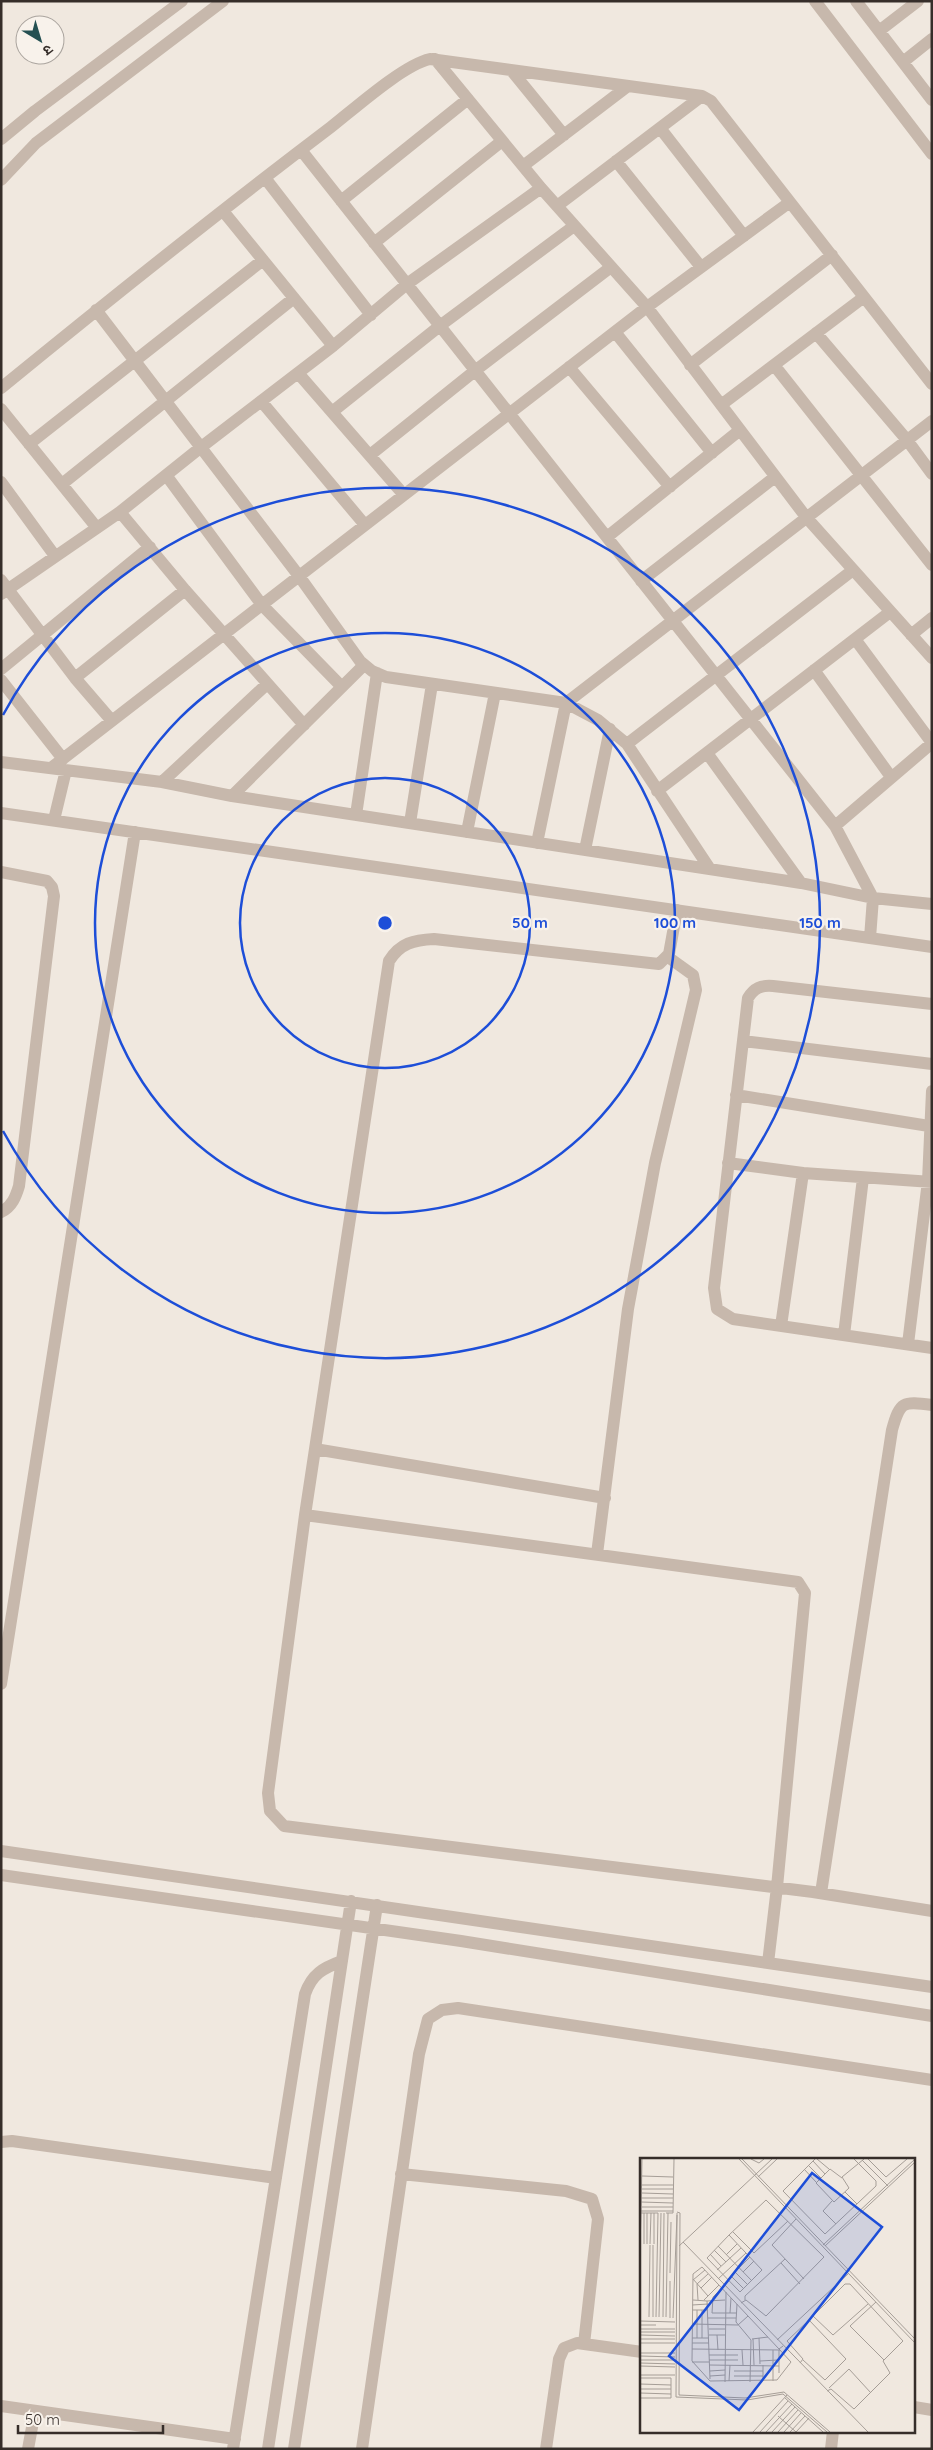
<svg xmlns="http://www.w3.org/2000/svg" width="933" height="2450" viewBox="0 0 933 2450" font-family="Quicksand,'Noto Sans Devanagari',sans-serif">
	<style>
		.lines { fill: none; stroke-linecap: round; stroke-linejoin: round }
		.minor { stroke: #c7b8ac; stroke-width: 12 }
		.ring { fill: none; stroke: #1d4ed8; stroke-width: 2.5 }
		.inset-road { fill: none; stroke: #a69e97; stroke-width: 1 }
		.view { fill: #1d4ed8; fill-opacity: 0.15; stroke: #1d4ed8; stroke-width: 2.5 }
		.inset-edge { fill: none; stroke: #362e2a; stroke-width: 2.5 }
		.centre { fill: #1d4ed8; stroke: #f8f2eb; stroke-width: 2.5 }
		.ring-label { font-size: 15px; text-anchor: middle; font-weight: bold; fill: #1d4ed8; stroke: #f8f2eb; stroke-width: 4.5; stroke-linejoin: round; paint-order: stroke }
	</style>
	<rect width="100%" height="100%" fill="#f0e8df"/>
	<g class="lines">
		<path class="minor" d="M815,1L932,154
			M856,1L932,100
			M879,31L918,1
			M435,59L541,188L647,307L806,517L932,658
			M903,62L932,39
			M511,70L564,135
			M660,128L744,236
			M1,139L35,111L182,1
			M301,150L835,826L873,898L870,938
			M616,161L701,267
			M523,166L628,86
			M265,178L371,315
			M1,180L36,143L223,1
			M341,201L468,99
			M557,206L702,96
			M223,211L333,346
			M374,243L502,141
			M96,310L299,576L360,661L372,671L386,677L566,703L598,720L627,744L710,869
			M615,332L712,453
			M816,333L907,440L932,474
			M690,365L832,255
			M774,365L932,565
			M569,367L670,487
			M298,373L404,495
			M1,388C110,299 219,212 331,127C354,109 403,65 430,59L702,96L711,101L932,384
			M261,401L365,525
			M721,405L864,297
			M1,409L97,528
			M332,412L441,325L574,226
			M29,444L263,260
			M370,455L476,370L611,267
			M166,475L262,605L342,687
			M1,482L55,556
			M62,484L294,298
			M120,512L185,590L304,725
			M607,537L740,430
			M1,580L75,678L112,721
			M641,581L775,477
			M1,594L120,512L200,448L333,346L407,284L541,188
			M911,635L932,618
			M855,639L932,743
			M1,669L150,547
			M814,670L891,777
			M75,678L185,590
			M1,680L63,759
			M627,744L853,570
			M707,753L801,883
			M1,762L162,782L232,796L801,883L873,898L932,904
			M51,768L647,307L790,202
			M162,782L267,684
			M657,791L890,612
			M232,796L364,665
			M1,813L932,947
			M356,815L377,673
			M54,820L66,770
			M410,823L432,684
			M835,826L932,743
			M467,832L495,693
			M537,843L566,703L932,421
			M585,850L610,729
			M1,872L47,881L52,887L54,896L19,1186C16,1196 12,1207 1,1212
			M677,910L669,954L659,964L434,939C414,940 400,943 389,961L305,1515L268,1793L270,1811L284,1826L813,1892L932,1911
			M932,1004L773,986C761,985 754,988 748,998L714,1288L717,1309L733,1319L932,1348
			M743,1041L932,1064
			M736,1095L929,1126
			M728,1163L803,1173L932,1182
			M781,1326L803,1173
			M844,1335L863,1178
			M908,1344L928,1181L932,1091
			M315,1449L605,1498
			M305,1515L798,1582L805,1593L777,1887L768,1963
			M597,1554L628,1309L655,1163L696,990L693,975L668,957
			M1,1684L135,832
			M1,1851L932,1987
			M1,1875L461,1941L932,2016
			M821,1893L892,1430C900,1401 903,1401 932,1405
			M1,2142L12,2141L276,2178
			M401,2174L566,2191L592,2199L598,2219L584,2344
			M1,2406L235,2439
			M914,2407L932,2410
			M28,2449L35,2411
			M233,2449L305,1994C312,1974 323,1968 342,1961
			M268,2449L351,1901
			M294,2449L377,1905
			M362,2449L419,2054L428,2019L442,2010L458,2008L932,2080
			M546,2449L559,2359L564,2348L577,2343L642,2352
			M831,2449L833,2431"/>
	</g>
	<g class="ring">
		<circle cx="385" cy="923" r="145"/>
		<circle cx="385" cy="923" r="290"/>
		<path d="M3 715A435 435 0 1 1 3 1131"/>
	</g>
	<g transform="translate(640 2158)">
		<rect width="275" height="275" fill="#f0e8df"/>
		<path class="inset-road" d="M99,1L275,185M102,1L275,181M111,1L119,5L124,1M175,1L143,33L185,76L236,28V23L214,1M177,1L189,11M228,1L246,19L267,1M222,2L248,28M173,3L185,16M168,7L181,20M164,11L176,24M2,18L33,19M118,19L137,1M202,20L190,11L176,25L194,44L209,30L202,19L224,1M0,27H33M2,31H33M205,34L217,46M2,35L33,36M1,40H33M192,43L183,53L196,66M1,44L33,45M2,49H33M1,53H33M37,54L40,55L39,237L105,240L144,234L190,274M0,55H18M1,55L2,1M26,55H33L34,1M37,55L36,239L107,242L143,236L187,274M156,61L132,87L164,121M93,74L114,95L148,63M89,77L122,112L100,134L67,100L89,77L126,42L184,99L126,158L106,142L101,145M43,84L228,274M4,86V55M7,86V55M10,86L11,55M14,86V55M183,87L275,1M39,88L132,1M78,88L112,123M185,88L275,4M0,89L1,55M74,92L86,104M70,96L81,108M86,97L97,86M141,105L160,126M77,112L101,90M95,114L108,127M103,114L114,103M30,115L31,64M91,118L104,131M53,121L68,138M78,121L106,95M53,122L65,112M87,122L110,99M61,130L72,119M53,142L67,143L70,221M58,142L57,126L68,116M64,142L79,127M105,142V138L145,101M67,143L85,142M236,144L210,168L244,202M97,146L96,164L111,182L110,224M52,147L68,146M52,152H68M57,152V180M62,152V180M72,155L73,139L82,130M72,155H96M90,155L91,140M9,159L10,87M13,159V87M16,159L18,55M19,159L21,55M23,159L24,55M26,159L28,55M30,160V123M33,160L37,57M68,160H96M0,163L35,164M52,166L98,167L108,158M0,167H16M0,171H35M69,171H85M0,174H35M0,177L35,178M69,177H85M77,177L78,192M52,180H69M119,180L120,206M0,181H35M112,181L128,179M113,181L114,207M137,182L209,115M0,185H35M52,185H69M52,191L140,192M139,191L151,204L137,222L70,223L52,203L53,116L62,109L139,191L143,188M102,192L103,207M139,192V215M0,195H35M69,197H98M0,198L35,199M0,202H35M69,202H98M120,203L138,202M52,204H69M0,205L35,206M160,205L163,201L147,183L169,162L206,201L185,222L163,202M69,207L139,208M123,207V223M0,208L35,209M70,213L85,212M94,213H123M0,217H35M70,218L85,217M94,218H123M0,220H31M89,223L90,207M133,223V192M85,224L86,134M0,226L31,227M189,230L209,211L231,235M0,231H31M187,233L191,231L214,251L250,215L243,203L263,183L210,126H205L173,158L193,177L228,146M0,235L31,236M0,240H31V220M145,240L183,274M138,258L156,274M113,274L147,237M120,274L148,243M126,274L152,246M132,274L155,249M138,274L158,252M144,274L161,255M150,274L165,258M156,274L169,260"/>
		<path class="view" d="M172,15L242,69L99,252L29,198Z"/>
		<rect width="275" height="275" class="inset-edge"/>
	</g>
	<circle cx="385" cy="923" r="8" class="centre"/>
	<g class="ring-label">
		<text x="530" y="928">50 m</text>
		<text x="675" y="928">100 m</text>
		<text x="820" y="928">150 m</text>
	</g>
	<rect width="933" height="2450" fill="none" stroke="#362e2a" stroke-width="5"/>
	<g transform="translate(40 40) rotate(142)"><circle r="24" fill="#f8f2eb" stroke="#aaa49e"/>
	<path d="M0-4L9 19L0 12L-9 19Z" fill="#255052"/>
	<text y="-8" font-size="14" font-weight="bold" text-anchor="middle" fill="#362e2a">उ</text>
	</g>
	<path d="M18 2425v8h145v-8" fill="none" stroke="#362e2a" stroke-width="2.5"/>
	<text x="25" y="2425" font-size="15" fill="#362e2a" stroke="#f8f2eb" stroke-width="4" paint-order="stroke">50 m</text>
</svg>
